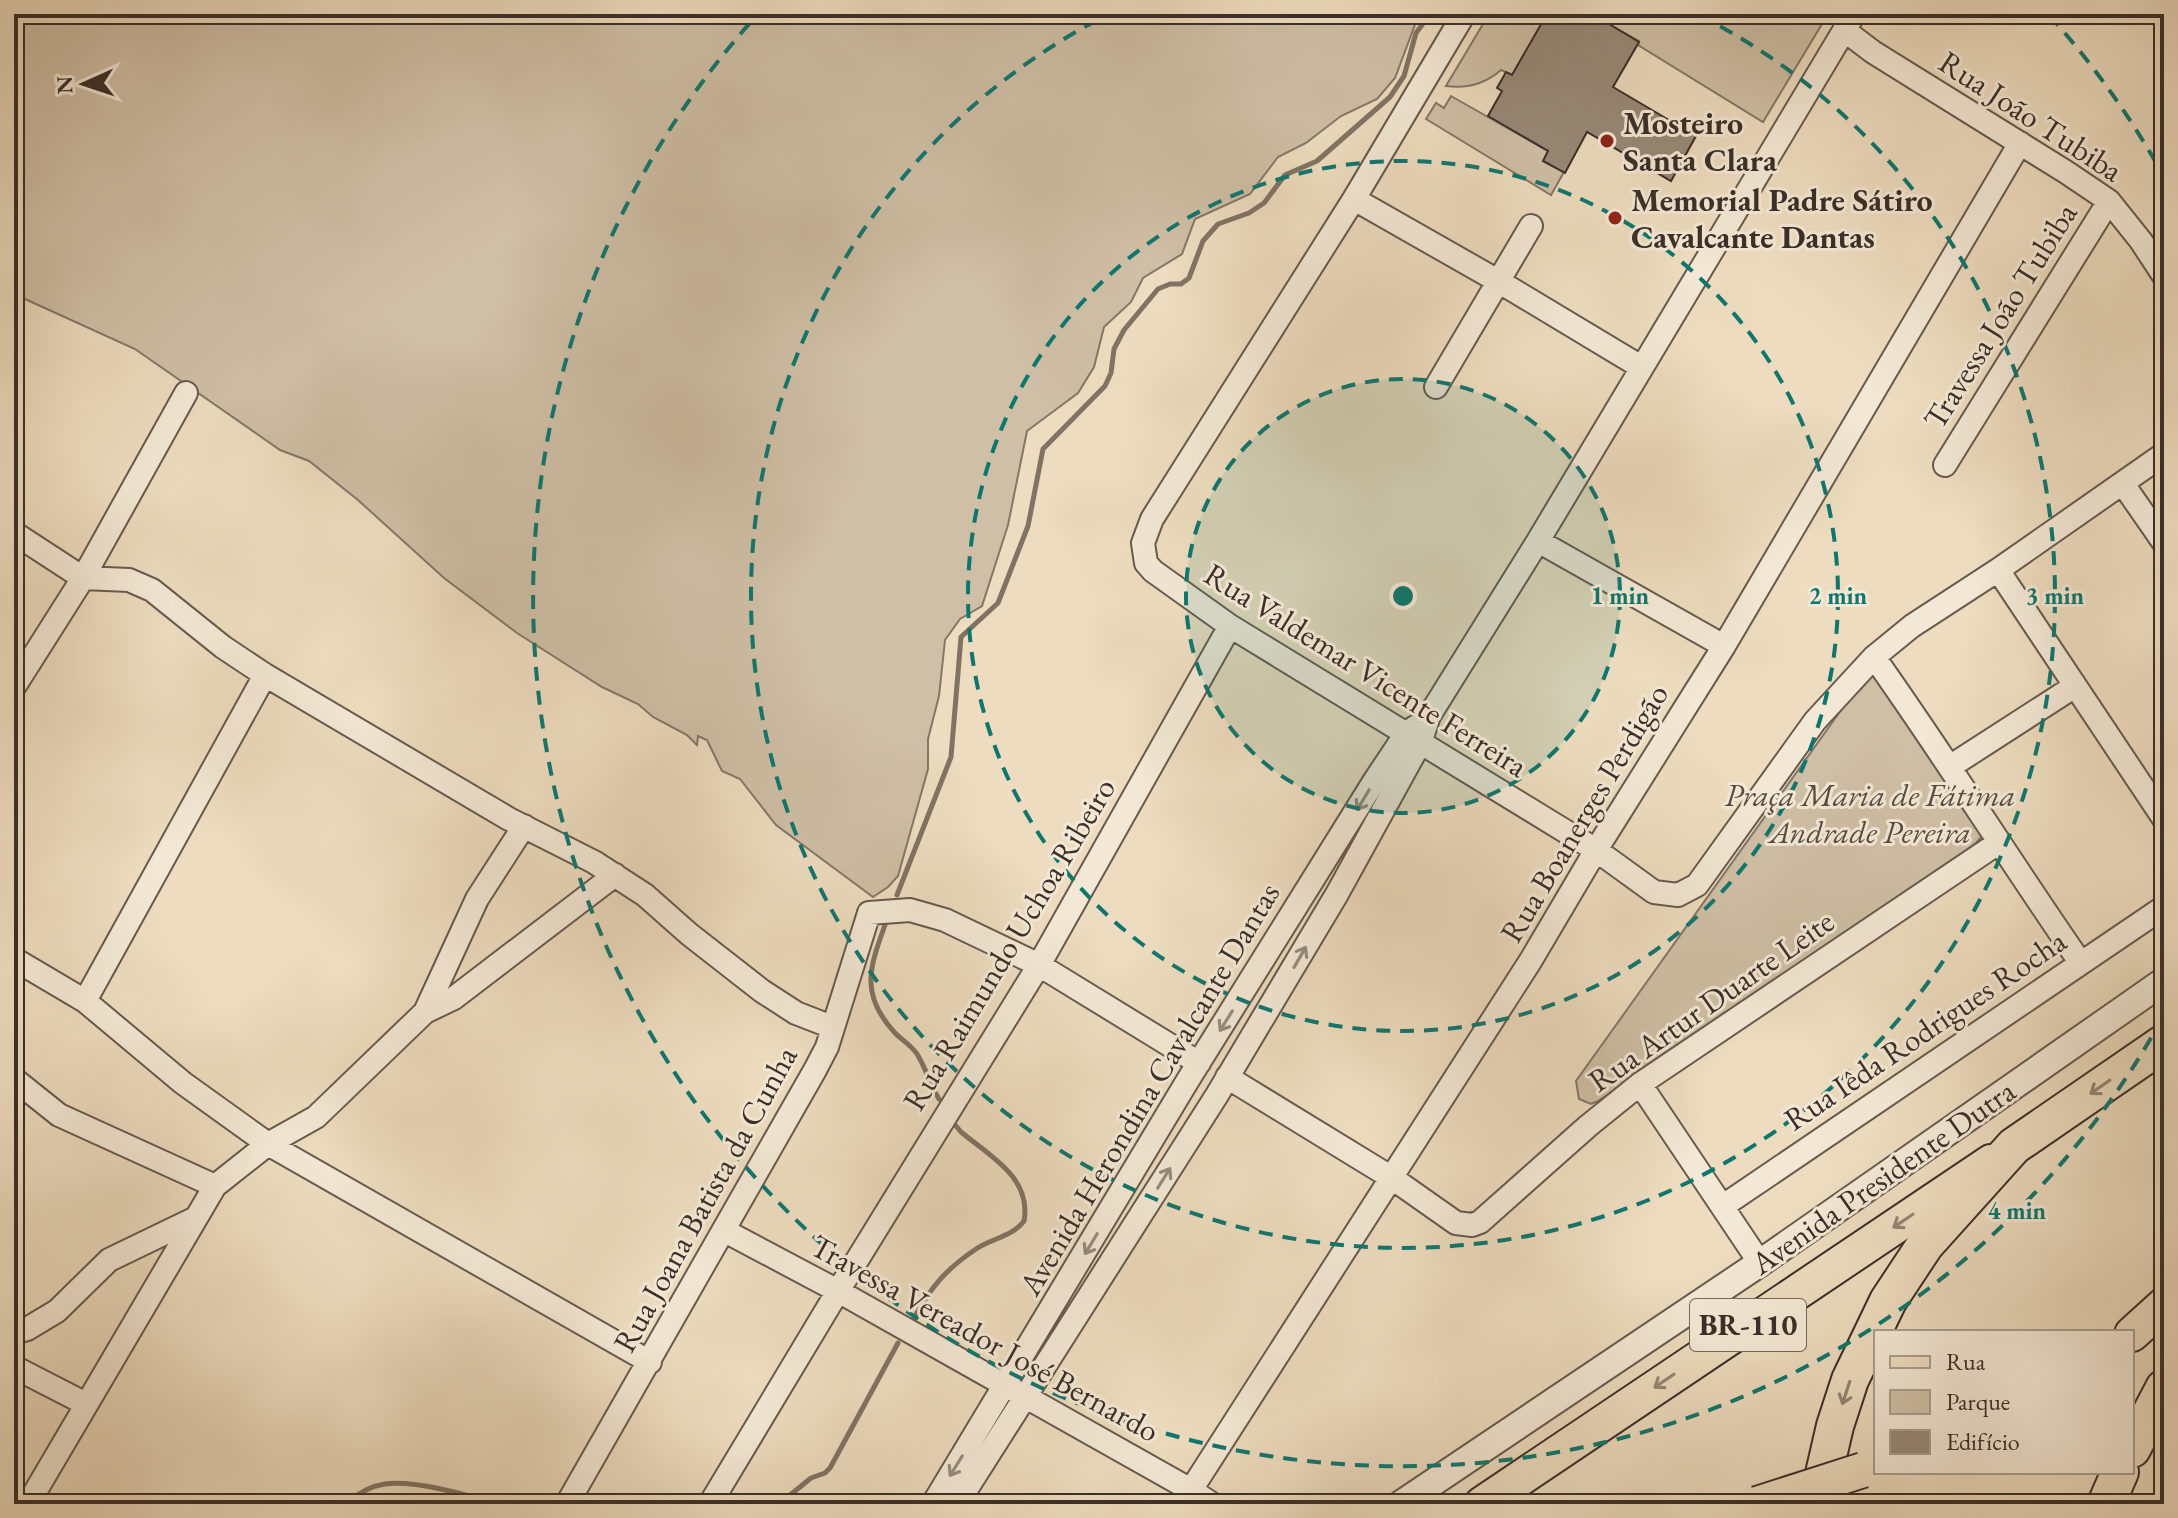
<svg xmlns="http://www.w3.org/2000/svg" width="2178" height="1518" viewBox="0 0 2178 1518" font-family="'EB Garamond',serif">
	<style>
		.green { fill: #cfbfa6; stroke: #847768; stroke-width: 2 }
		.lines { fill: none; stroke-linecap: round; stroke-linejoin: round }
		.stream { stroke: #817364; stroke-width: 5 }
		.building { fill: #978977; stroke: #3a2f29; stroke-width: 2 }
		.minor-casing { stroke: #675a4e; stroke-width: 26 }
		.tertiary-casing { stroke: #675a4e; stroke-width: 30 }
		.primary-casing { stroke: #3a2f29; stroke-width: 38 }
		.trunk-casing { stroke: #3a2f29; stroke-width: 40 }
		.minor { stroke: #f3e8d5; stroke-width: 22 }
		.tertiary { stroke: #f3e8d5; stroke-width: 26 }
		.primary { stroke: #eddcbf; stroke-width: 34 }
		.trunk { stroke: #eddcbf; stroke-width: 36 }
		.primary-bridge-casing { stroke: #3a2f29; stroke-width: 38; stroke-linecap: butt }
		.primary-bridge { stroke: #eddcbf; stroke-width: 34 }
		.oneway { stroke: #968c7f }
		.oneway2 { stroke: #948674 }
		.ring { fill: none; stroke: #0f766e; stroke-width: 4; stroke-dasharray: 14 10 }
		.poi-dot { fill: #8f2418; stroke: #f3e8d5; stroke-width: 3 }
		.labels { text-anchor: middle; stroke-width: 6; stroke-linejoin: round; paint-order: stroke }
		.shield { fill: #f3e8d5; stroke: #72665d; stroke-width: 2 }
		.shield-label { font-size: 30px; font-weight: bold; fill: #3a2f29 }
		.street-label { font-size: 32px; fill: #3a2f29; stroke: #f3e8d5 }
		.poi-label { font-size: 32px; font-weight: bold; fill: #3a2f29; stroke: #f3e8d5; text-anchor: start }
		.park-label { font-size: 32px; font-style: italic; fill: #584c42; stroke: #f3e8d5 }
		.centre { fill: #0f766e; stroke: #f3e8d5; stroke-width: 4 }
		.ring-label { font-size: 24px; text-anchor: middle; font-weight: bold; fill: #0f766e; stroke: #f3e8d5; stroke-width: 6; stroke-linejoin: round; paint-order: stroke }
	</style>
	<rect width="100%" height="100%" fill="#eddcbf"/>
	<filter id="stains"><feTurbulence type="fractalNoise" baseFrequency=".0025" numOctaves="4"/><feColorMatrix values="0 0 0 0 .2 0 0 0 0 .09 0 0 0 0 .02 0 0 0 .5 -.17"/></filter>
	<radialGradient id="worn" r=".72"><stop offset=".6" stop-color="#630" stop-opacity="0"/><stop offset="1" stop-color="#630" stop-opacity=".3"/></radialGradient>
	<path class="green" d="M14,14H1419L1395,78L1377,99L1341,116L1306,143L1278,157L1250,194L1195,219L1182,254L1143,278L1131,302L1104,327L1094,367L1078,393L1027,431L1008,525L982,606L960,619L945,640L939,696L928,739V769L898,876L888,887L873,897L776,825L740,779L722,771L707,740L698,736L697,745L687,735L653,717L638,704L602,687L517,633L444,578L358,500L309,461L280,450L135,349L14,294Z
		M1489,14H1547L1512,75L1501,70C1485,84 1467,89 1446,86Z
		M1615,14H1828L1763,122L1638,45L1639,41L1609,24Z
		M1451,96L1548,151L1564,172L1551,195L1426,119L1436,103L1444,108Z
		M1873,670L1983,835L1974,845L1730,1014L1598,1101L1591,1104L1579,1099L1576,1081L1869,671Z"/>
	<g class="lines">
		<path class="stream" d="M897,895L951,757L961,637L998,603L1028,526L1043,449L1105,386L1111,373L1114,349L1124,330L1158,289L1170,284H1181L1189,278L1203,241L1218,224L1249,213L1264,203L1285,175L1317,161L1390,97L1404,76L1416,33L1430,14
			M885,925C869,969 860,995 895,1033C902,1040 912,1046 917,1054C926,1068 930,1085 939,1099
			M914,1318C931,1287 946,1269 976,1249C992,1238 1012,1237 1024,1221C1032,1178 990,1156 961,1132L956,1126
			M346,1504C357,1494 370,1486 385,1484C413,1480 467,1494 493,1504
			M779,1504L811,1478L825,1473L830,1468L898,1343"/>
	</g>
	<path class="building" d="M1547,14H1615L1609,24L1639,42L1613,87L1696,136L1671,181L1587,132L1565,173L1543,161L1548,151L1488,116L1502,91L1497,88L1506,72L1512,75Z"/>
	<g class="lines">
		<defs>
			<path id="minor" d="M1464,14L1354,199L1152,519L1143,543L1146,563L1153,571L1230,626L1596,850L1654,892L1678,895L1697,885L1815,721L1874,657L1912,626L1998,570L2164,454
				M1844,30L1873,52L2066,172L2109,201L2141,241L2164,276
				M1354,199L1498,281L1641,367
				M1436,387L1531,226
				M1945,465L2109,201
				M2123,484L2164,543
				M14,533L83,578L129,580L152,590L223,647L265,675L509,819L594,862L645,895L689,934L762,991L796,1013L832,1027
				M1538,541L1724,646
				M1998,570L2164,819
				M1874,657C1945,757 2010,861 2080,962
				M14,687L83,578L186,393
				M1951,766L2075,686
				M14,959L85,1001L183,1083L268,1144L650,1362
				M85,1001L265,675
				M425,1012L454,998L615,875
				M1227,1077L1392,1178L1456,1223L1472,1225L1480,1222L1588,1126L1640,1084L1998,843
				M14,1079L59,1115L215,1186
				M1640,1084L1760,1263
				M1723,1206L2164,907
				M725,1231L838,1291L1191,1490L1212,1504
				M14,1333L27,1329L57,1311L109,1260L196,1218
				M14,1367L86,1404
				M28,1504L215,1186L268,1144L316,1117L425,1012L477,899L524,826
				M567,1504L815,1070L827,1047L869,913L910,910L945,920L1039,965L1199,1063
				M710,1504L838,1291L1039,965L1230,626
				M933,1504L1188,1080L1375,780L1405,735L1415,727
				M957,1504L1217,1095L1337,894L1420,743L1429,716L1538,541L1854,14
				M1182,1504L1531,960L1596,850L1724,646L2020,143"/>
			<path id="tertiary" d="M1401,1504L1760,1263L2164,981"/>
			<path id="primary" d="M2132,1334L2164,1305
				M1482,1504L1991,1162"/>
			<path id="trunk" d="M2132,1449L2164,1388
				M1817,1504L1835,1426L1850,1380L1888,1301L1925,1245L2014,1146L2164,1043
				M2106,1504L2120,1472"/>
		</defs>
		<use href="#minor" class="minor-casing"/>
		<use href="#tertiary" class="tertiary-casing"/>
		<use href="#primary" class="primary-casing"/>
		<use href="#trunk" class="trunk-casing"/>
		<use href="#minor" class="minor"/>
		<use href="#tertiary" class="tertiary"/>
		<use href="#primary" class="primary"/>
		<use href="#trunk" class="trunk"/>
		<defs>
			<path id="primary-bridge" d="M1757,1504L1863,1470"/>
		</defs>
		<use href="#primary-bridge" class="primary-bridge-casing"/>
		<use href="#primary-bridge" class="primary-bridge"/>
	</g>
	<defs><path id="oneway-shaft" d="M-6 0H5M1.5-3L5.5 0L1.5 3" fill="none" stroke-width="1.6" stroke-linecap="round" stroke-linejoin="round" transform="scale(2)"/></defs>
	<g class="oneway">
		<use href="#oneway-shaft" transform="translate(1363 800) rotate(121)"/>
		<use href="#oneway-shaft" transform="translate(1300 957) rotate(-60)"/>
		<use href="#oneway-shaft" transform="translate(1226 1021) rotate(122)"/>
		<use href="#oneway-shaft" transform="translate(1164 1178) rotate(-58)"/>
		<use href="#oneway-shaft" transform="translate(1091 1244) rotate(121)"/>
		<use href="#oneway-shaft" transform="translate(956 1466) rotate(122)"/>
	</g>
	<g class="oneway2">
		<use href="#oneway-shaft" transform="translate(2100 1087) rotate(145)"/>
		<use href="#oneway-shaft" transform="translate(1903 1221) rotate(146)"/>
		<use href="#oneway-shaft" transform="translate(1664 1381) rotate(146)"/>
		<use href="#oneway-shaft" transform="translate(1846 1393) rotate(108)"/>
	</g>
	<circle cx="1403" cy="596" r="217" fill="#0f766e" fill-opacity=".12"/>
	<g class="ring">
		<circle cx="1403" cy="596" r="217"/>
		<circle cx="1403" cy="596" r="435"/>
		<path d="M1699 15A652 652 0 1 1 1107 15"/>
		<path d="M2163 1017A869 869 0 1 1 757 15M2049 15A869 869 0 0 1 2163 175"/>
	</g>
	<g class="poi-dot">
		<circle cx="1607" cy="141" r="8"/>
		<circle cx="1615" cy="218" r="8"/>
	</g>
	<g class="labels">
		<rect class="shield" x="1690" y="1299" width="116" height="52" rx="6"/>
		<g class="shield-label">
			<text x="1748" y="1335">BR-110</text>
		</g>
		<g class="street-label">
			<text transform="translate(2031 116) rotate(33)" y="11">Rua João Tubiba</text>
			<text transform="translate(2000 316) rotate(-58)" y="11">Travessa João Tubiba</text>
			<text transform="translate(1366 670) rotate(32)" y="11">Rua Valdemar Vicente Ferreira</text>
			<text transform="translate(1584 813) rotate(-59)" y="11">Rua Boanerges Perdigão</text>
			<text transform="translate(1009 944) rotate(-59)" y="11">Rua Raimundo Uchoa Ribeiro</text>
			<text transform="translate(1711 1001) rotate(-35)" y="11">Rua Artur Duarte Leite</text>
			<text transform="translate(1925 1030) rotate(-34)" y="11">Rua Iêda Rodrigues Rocha</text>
			<text transform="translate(1149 1089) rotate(-59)" y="11">Avenida Herondina Cavalcante Dantas</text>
			<text transform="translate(1883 1177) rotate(-35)" y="11">Avenida Presidente Dutra</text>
			<text transform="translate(705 1199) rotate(-61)" y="11">Rua Joana Batista da Cunha</text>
			<text transform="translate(985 1338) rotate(29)" y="11">Travessa Vereador José Bernardo</text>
		</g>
		<g class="poi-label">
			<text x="1623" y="134">Mosteiro<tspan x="1623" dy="37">Santa Clara</tspan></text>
			<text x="1631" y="211">Memorial Padre Sátiro<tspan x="1631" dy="37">Cavalcante Dantas</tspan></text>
		</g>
		<g class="park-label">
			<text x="1870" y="806">Praça Maria de Fátima<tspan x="1870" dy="37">Andrade Pereira</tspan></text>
		</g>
	</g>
	<circle cx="1403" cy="596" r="12" class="centre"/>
	<g class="ring-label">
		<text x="1620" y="604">1 min</text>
		<text x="1838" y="604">2 min</text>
		<text x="2055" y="604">3 min</text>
		<text x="2017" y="1219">4 min</text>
	</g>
	<rect width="2178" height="1518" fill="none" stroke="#eddcbf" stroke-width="48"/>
	<rect x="16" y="16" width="2146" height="1486" fill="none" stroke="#3a2f29" stroke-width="4"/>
	<rect x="24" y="24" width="2130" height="1470" fill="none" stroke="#3a2f29" stroke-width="2"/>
	<rect x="1874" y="1330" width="260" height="144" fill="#f3e8d5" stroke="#a99e90" stroke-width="2"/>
	<rect x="1890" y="1356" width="40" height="12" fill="#eddcbf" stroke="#a99e90" stroke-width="2"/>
	<text x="1946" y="1370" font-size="24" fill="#3a2f29">Rua</text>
	<rect x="1890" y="1390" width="40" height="24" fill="#cfbfa6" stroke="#a99e90" stroke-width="2"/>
	<text x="1946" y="1410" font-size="24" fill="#3a2f29">Parque</text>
	<rect x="1890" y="1430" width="40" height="24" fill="#978977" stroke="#a99e90" stroke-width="2"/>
	<text x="1946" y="1450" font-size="24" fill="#3a2f29">Edifício</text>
	<g transform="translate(84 84) rotate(267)" stroke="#f3e8d5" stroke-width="6" paint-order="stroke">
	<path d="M0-6L14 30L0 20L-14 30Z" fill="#3a2f29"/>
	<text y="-12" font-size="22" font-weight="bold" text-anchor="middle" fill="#3a2f29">N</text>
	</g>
	<rect width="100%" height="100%" filter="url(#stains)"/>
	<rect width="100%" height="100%" fill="url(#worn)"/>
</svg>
